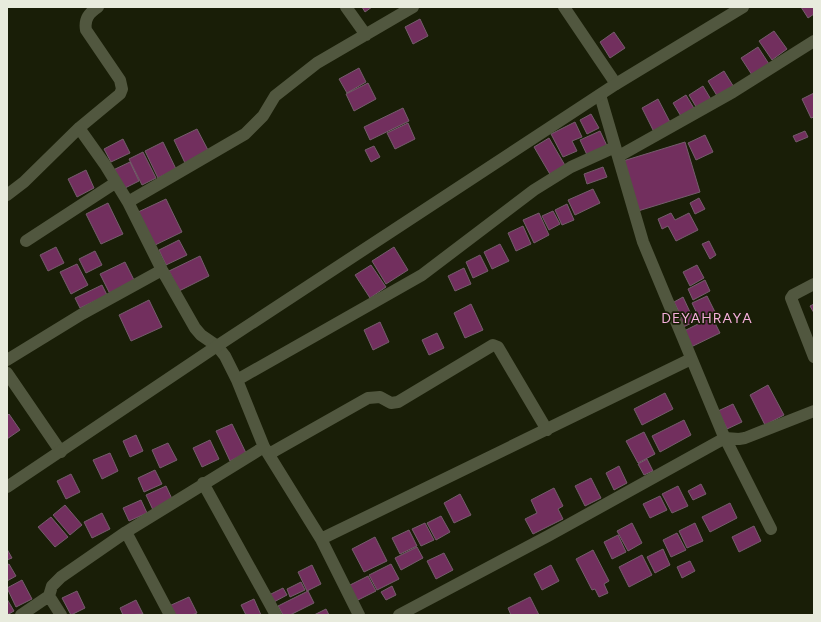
<svg xmlns="http://www.w3.org/2000/svg" width="821" height="622" viewBox="0 0 821 622" font-family="Figtree,sans-serif">
	<style>
		.building { fill: #722f5e; stroke: #755d6c }
		.lines { fill: none; stroke-linecap: round; stroke-linejoin: round }
		.street { stroke: #51573f; stroke-width: 12 }
		.secondary { stroke: #51573f; stroke-width: 12 }
		.labels { text-anchor: middle; stroke-width: 3.5; stroke-linejoin: round; paint-order: stroke }
		.quarter-label { font-size: 14px; letter-spacing: 1px; fill: #f5afdc; stroke: #191e07 }
	</style>
	<rect width="100%" height="100%" fill="#191e07"/>
	<path class="building" d="M362,7H372L365,12Z
		M801,7H814V14L808,18Z
		M420,19L428,36L413,44L405,27Z
		M774,31L787,49L772,60L759,41Z
		M614,32L625,48L610,58L600,42Z
		M758,47L769,64L752,75L741,58Z
		M359,68L366,82L347,93L339,79Z
		M724,71L735,89L719,99L708,81Z
		M368,83L376,99L354,111L346,94Z
		M703,86L712,101L698,110L689,95Z
		M814,93V117L811,118L802,99Z
		M686,95L695,110L682,118L673,103Z
		M658,99L671,124L654,132L642,108Z
		M403,108L409,121L370,140L364,127Z
		M591,114L599,128L587,134L580,120Z
		M575,122L582,137L572,141L577,151L563,157L551,134Z
		M408,123L415,139L395,149L387,133Z
		M197,129L209,152L185,163L174,140Z
		M600,131L608,148L588,157L580,140Z
		M805,131L808,137L796,142L793,136Z
		M705,135L713,152L696,160L688,143Z
		M549,138L566,167L551,176L534,147Z
		M123,139L130,153L111,162L104,149Z
		M163,142L176,169L158,178L145,151Z
		M685,142L700,192L638,211L623,161Z
		M374,146L380,157L371,162L365,150Z
		M143,152L156,178L142,185L129,159Z
		M130,162L139,181L121,190L111,171Z
		M603,167L607,177L587,184L584,174Z
		M86,170L94,188L77,197L68,179Z
		M593,189L600,203L575,215L568,200Z
		M699,198L705,209L695,214L690,203Z
		M166,199L182,232L153,246L136,213Z
		M108,203L123,234L101,244L86,214Z
		M567,204L574,220L562,225L555,210Z
		M553,211L560,224L549,230L542,216Z
		M539,213L549,235L534,243L523,220Z
		M671,213L675,220L689,213L698,230L676,241L668,226L662,229L658,219Z
		M523,226L531,244L516,251L508,233Z
		M179,240L187,255L166,265L159,250Z
		M709,241L716,255L710,259L702,244Z
		M500,244L509,261L492,269L484,252Z
		M56,247L64,263L48,271L40,255Z
		M394,247L408,270L386,284L372,261Z
		M95,251L102,265L86,273L79,259Z
		M480,255L488,271L473,278L466,262Z
		M200,256L209,276L179,291L169,271Z
		M125,262L135,282L110,294L100,274Z
		M77,264L88,285L71,294L60,272Z
		M371,265L386,287L370,298L355,275Z
		M697,265L704,278L690,286L683,272Z
		M464,268L471,284L455,291L448,276Z
		M705,280L710,291L693,300L688,289Z
		M102,285L107,295L80,308L75,298Z
		M707,296L715,312L700,320L692,303Z
		M683,297L690,312L681,316L674,302Z
		M149,300L162,327L131,341L119,315Z
		M471,304L483,330L465,338L454,313Z
		M814,304V313L810,306Z
		M691,313L696,321L681,328L677,320Z
		M712,317L720,333L691,347L684,331Z
		M380,322L389,342L373,350L364,330Z
		M437,333L444,348L429,355L422,340Z
		M768,385L784,415L765,425L750,395Z
		M665,393L673,409L642,425L634,409Z
		M733,404L742,422L727,429L718,411Z
		M9,414L20,430L7,439V416Z
		M684,420L691,435L660,452L652,436Z
		M232,424L246,453L230,461L216,431Z
		M644,432L655,454L638,463L626,441Z
		M136,435L143,451L130,457L123,441Z
		M210,440L219,459L202,467L193,448Z
		M168,443L177,460L160,468L152,450Z
		M110,453L118,471L102,479L93,460Z
		M647,459L653,471L644,475L638,464Z
		M619,466L627,483L614,490L606,473Z
		M155,470L162,484L144,492L138,478Z
		M71,474L80,492L66,499L57,481Z
		M591,478L601,498L585,506L575,486Z
		M701,484L706,494L693,500L688,491Z
		M166,486L173,501L153,510L146,495Z
		M678,486L688,506L672,513L662,494Z
		M554,488L563,506L558,509L563,519L533,534L525,519L537,513L531,500Z
		M460,494L471,515L454,523L444,503Z
		M660,496L667,510L650,518L643,504Z
		M141,500L147,513L129,521L123,508Z
		M730,503L737,518L710,532L702,517Z
		M65,505L82,525L70,535L53,515Z
		M102,513L110,529L92,538L84,522Z
		M441,516L450,532L436,540L427,523Z
		M51,517L68,537L55,547L38,527Z
		M425,523L434,540L421,546L412,529Z
		M632,523L642,543L628,551L617,531Z
		M695,523L703,541L687,548L679,531Z
		M754,526L761,541L739,552L732,537Z
		M409,530L417,546L400,554L392,538Z
		M677,533L686,550L671,557L663,540Z
		M618,535L626,552L612,559L604,542Z
		M375,537L387,561L364,572L352,549Z
		M417,547L423,558L401,570L395,558Z
		M7,549L12,558L7,560Z
		M663,549L670,565L655,573L647,557Z
		M593,550L609,581L604,584L608,593L599,597L595,589L592,590L576,559Z
		M444,553L453,570L436,579L427,561Z
		M642,555L652,575L629,587L619,567Z
		M690,561L695,571L682,578L677,567Z
		M9,564L16,576L7,581V565Z
		M391,564L399,579L377,590L369,575Z
		M312,565L321,584L307,591L298,572Z
		M551,565L559,581L542,590L534,574Z
		M368,576L376,591L354,602L346,587Z
		M22,580L32,599L16,607L7,588Z
		M301,582L305,590L290,597L287,589Z
		M392,586L396,595L386,600L381,592Z
		M283,588L287,595L272,603L269,595Z
		M77,591L85,608L71,615L62,598Z
		M308,591L314,603L290,615H283L278,606Z
		M189,597L197,613L192,615H173L169,606Z
		M530,597L539,615H511L508,608Z
		M7,599L14,611L7,615Z
		M254,599L261,615H246L241,605Z
		M136,600L143,614L123,615L120,608Z
		M326,609L329,615H314Z"/>
	<g class="lines">
		<path class="street" d="M346,7L366,35
			M564,7L616,84
			M600,95L643,242L722,432L771,529
			M79,128L106,166L128,202L162,270L195,328L201,335L217,346L225,356L237,380L264,447L321,539L359,615
			M619,156L733,92L814,41
			M7,195L24,182L79,128L120,94L122,89L120,80L86,30C84,19 89,13 98,7
			M128,202L245,134L263,116L275,96L317,63L413,7
			M26,241L115,183
			M814,284L793,295L791,298L814,357
			M7,360L82,314L162,270
			M7,373L61,452
			M237,380L422,275L534,190L571,167L615,147
			M269,454L368,398L380,397L391,403L398,402L493,345L498,347L547,430
			M203,483L276,615
			M126,532L170,615
			M321,539L691,359
			M49,596L61,615
			M21,615L49,596L52,586L61,577L126,532L264,447
			M399,615L548,536L725,438L739,439L745,438L814,411"/>
		<path class="secondary" d="M7,487L217,346L616,84L743,7"/>
	</g>
	<g class="labels">
		<g class="quarter-label">
			<text x="707" y="323">DEYAHRAYA</text>
		</g>
	</g>
	<rect width="821" height="622" fill="none" stroke="#e8ebdd" stroke-width="16"/>
</svg>
